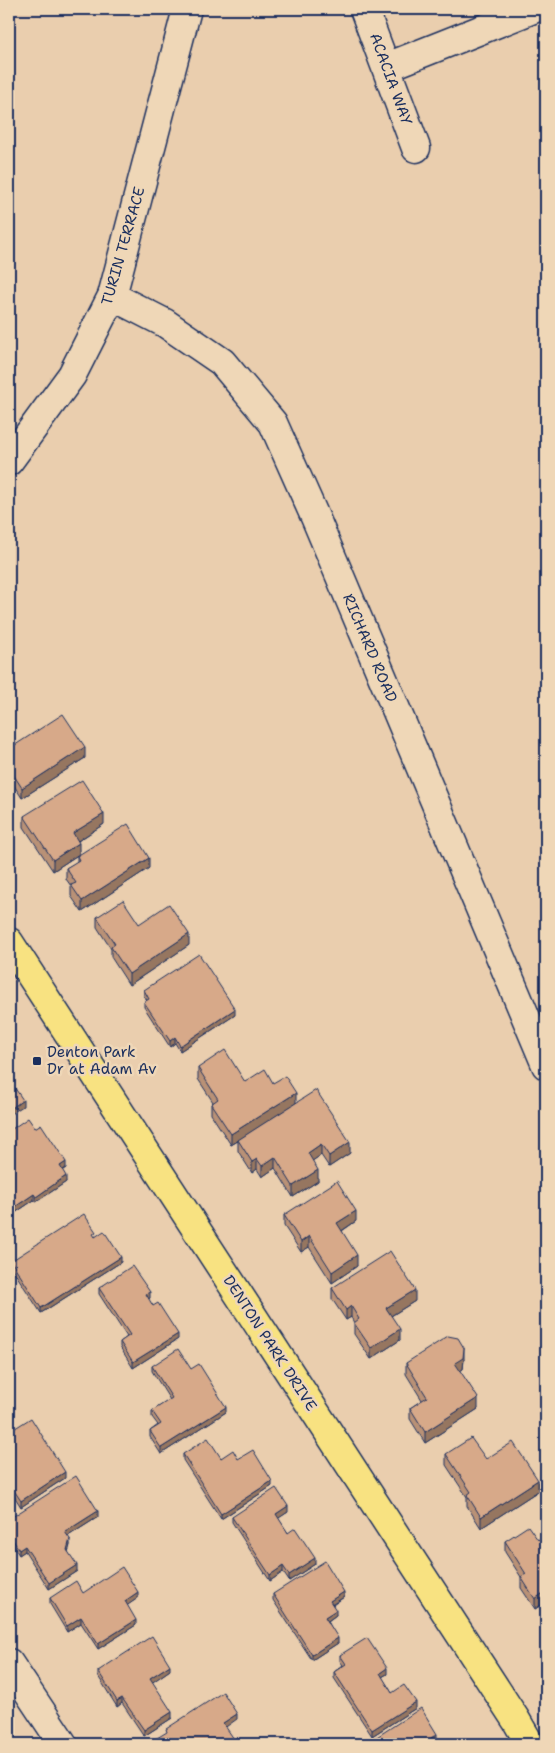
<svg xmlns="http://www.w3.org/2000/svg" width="555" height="1753" viewBox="0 0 555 1753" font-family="'Shantell Sans',sans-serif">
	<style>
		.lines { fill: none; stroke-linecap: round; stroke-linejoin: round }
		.minor-casing { stroke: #1b2f5e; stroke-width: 31 }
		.major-casing { stroke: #1b2f5e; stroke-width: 31 }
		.minor { stroke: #efd7b7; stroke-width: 28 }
		.major { stroke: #f8e281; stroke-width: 28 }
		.wall { fill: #b99176; stroke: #1b2f5e }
		.shaded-wall { fill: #967660; stroke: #1b2f5e }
		.building { fill: #d7a989; stroke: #1b2f5e }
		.poi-dot { fill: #1b2f5e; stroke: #efd7b7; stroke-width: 2 }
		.labels { text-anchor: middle; stroke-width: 5; stroke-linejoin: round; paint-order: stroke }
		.street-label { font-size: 15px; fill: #1b2f5e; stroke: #efd7b7 }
		.poi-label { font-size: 15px; fill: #1b2f5e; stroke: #efd7b7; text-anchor: start }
	</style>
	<rect width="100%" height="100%" fill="#eaceae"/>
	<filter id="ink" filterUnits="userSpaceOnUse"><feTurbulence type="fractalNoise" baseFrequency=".02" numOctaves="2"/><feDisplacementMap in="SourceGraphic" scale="10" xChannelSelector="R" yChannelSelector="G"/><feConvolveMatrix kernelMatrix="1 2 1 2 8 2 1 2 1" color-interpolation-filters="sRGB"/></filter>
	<g filter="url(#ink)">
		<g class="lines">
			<defs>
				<path id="minor" d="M364,9L416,148
					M387,67L533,9
					M112,296L165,323L222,362L273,423L315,517L546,1065
					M9,461L72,375L112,296L187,9
					M9,1663L63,1744"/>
				<path id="major" d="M9,942L516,1720L530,1744"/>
			</defs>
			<use href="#minor" class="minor-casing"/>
			<use href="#major" class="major-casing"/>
			<use href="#minor" class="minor"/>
			<use href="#major" class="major"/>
		</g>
		<path class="wall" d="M9,749L85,758L22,798L11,781L9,783Z
			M24,816L104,824L78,841L79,854L53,871L24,827Z
			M77,856L149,868L82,912L71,896V886L66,879V868L77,862Z
			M97,917L139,924L189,945L129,985L111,957V949L97,927Z
			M144,990L235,1015L180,1051L175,1043L170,1047L144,1007V1002L147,1000L144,996Z
			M198,1068L245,1082L273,1083L296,1103L350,1153L329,1167L321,1155L312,1161L318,1181L293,1197L275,1168L262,1177L257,1169L252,1173L238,1151V1141L231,1145L211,1114V1104L213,1102L198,1079Z
			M35,1128L66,1168L62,1170L66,1182L36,1202L34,1200L9,1217V1131Z
			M284,1215L356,1221L342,1231L357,1266L332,1283L309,1247L301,1252L284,1226Z
			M96,1236L121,1262L41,1313L11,1267V1261Z
			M99,1288L150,1298L148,1299L153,1306L178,1339L133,1368L120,1347V1342L127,1337L99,1294Z
			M332,1288L415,1301L391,1316L400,1340L371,1359L354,1334V1323L351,1317L346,1320L332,1299Z
			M464,1359L463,1369L460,1371L478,1409L425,1443L410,1419V1408L422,1400L406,1374V1363Z
			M152,1366L191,1369L226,1412L161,1454L150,1437V1431L158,1425L152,1417V1411L170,1400L152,1371Z
			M9,1432L65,1478L21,1507L9,1488Z
			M183,1454L238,1459L272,1486L221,1519L183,1460Z
			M446,1454L486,1459L538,1491L481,1528L467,1506V1497L446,1465Z
			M288,1512L278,1518L288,1533L315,1564L289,1581L283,1572L270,1581L232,1522V1517Z
			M98,1517L68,1536L70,1545L68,1552L77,1571L49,1589L25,1551L19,1555L9,1539V1519Z
			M546,1538V1602L535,1609L521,1588V1577L505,1552V1541L538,1540Z
			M273,1594L344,1597L333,1605L336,1615L328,1621L338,1643L312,1660L273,1600Z
			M50,1598H138L127,1605L136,1625L98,1649L81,1623L67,1632L50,1604Z
			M340,1655L387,1674L382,1677L392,1693L416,1708L372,1736L334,1678V1672L343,1665L340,1661Z
			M170,1670L152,1682L172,1718L144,1736L122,1703L117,1707L98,1676V1671Z"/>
		<path class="shaded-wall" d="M13,720V731L9,734V723Z
			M85,747V758L22,798V788Z
			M11,771V781L9,783V772Z
			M104,814V824L73,844V833Z
			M79,843V854L53,871V860Z
			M149,858V868L82,912V901Z
			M189,934V945L129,985V974Z
			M235,1009V1015L180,1051V1046Z
			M175,1037V1043L170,1047V1041Z
			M296,1093V1103L231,1145V1134Z
			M23,1100V1106L9,1115V1110Z
			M350,1142V1153L329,1167V1156Z
			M321,1144V1155L308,1164V1153Z
			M275,1157V1168L262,1177V1166Z
			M257,1159V1169L252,1173V1162Z
			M66,1162V1168L60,1172V1166Z
			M318,1170V1181L293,1197V1186Z
			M66,1176V1182L36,1202V1197Z
			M34,1194V1200L9,1217V1211Z
			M356,1211V1221L337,1234V1223Z
			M309,1236V1247L301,1252V1242Z
			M357,1255V1266L332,1283V1272Z
			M121,1257V1262L41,1313V1308Z
			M415,1290V1301L386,1319V1308Z
			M150,1292V1298L146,1300V1294Z
			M351,1306V1317L346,1320V1310Z
			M400,1329V1340L371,1359V1348Z
			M178,1334V1339L133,1368V1362Z
			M464,1348V1359L463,1369L455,1374V1363Z
			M478,1398V1409L425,1443V1432Z
			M226,1407V1412L161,1454V1448Z
			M65,1472V1478L21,1507V1501Z
			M538,1480V1491L481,1528V1517Z
			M272,1481V1486L221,1519V1514Z
			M288,1506V1512L276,1520V1514Z
			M98,1511V1517L65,1538V1532Z
			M70,1539V1545L67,1556V1550Z
			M25,1546V1551L19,1555V1550Z
			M315,1558V1564L289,1581V1575Z
			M77,1565V1571L49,1589V1583Z
			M283,1566V1572L270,1581V1575Z
			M546,1591V1602L535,1609V1599Z
			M138,1592V1598L125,1607V1601Z
			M344,1592V1597L330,1606V1601Z
			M336,1610V1615L325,1623V1617Z
			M81,1617V1623L67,1632V1626Z
			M136,1620V1625L98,1649V1644Z
			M338,1638V1643L312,1660V1655Z
			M170,1665V1670L150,1684V1678Z
			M387,1668V1674L380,1678V1673Z
			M122,1698V1703L117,1707V1701Z
			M416,1702V1708L372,1736V1730Z
			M172,1712V1718L144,1736V1730Z
			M237,1714V1719L223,1729V1723Z
			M437,1734V1740L431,1744V1738Z
			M234,1739V1744H226Z"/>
		<path class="building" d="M9,713L13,720L9,723Z
			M63,714L85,747L22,788L11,771L9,772V749Z
			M82,780L104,814L73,833L79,843L53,860L24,816Z
			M128,824L149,858L82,901L71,885L76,883L66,868L79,860L77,856Z
			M123,900L139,924L169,904L189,934L129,974L111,947L115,944L97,917Z
			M199,954L235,1009L180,1046L175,1037L170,1041L144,1002L149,999L144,990Z
			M225,1050L245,1082L265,1069L273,1083L285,1076L296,1093L231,1134L211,1104L218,1099L198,1068Z
			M10,1081L23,1100L9,1110V1082Z
			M316,1090L350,1142L329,1156L321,1144L308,1153L318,1170L293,1186L275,1157L262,1166L257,1159L252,1162L238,1140Z
			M28,1118L35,1128L41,1124L66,1162L60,1166L66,1176L36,1197L34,1194L9,1211V1131Z
			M337,1181L356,1211L337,1223L357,1255L332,1272L309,1236L301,1242L284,1215Z
			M84,1214L96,1232L93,1234L95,1237L104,1231L121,1257L41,1308L11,1261Z
			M390,1251L415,1290L386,1308L400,1329L371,1348L354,1323L359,1319L351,1306L346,1310L332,1288Z
			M132,1266L150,1292L146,1294L153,1306L158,1303L178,1334L133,1362L120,1342L130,1335L99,1288Z
			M448,1336L458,1338L464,1348L463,1358L455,1363L478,1398L425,1432L410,1408L427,1397L406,1363Z
			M178,1349L191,1369L199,1364L226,1407L161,1448L150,1431L161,1424L152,1411L172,1398L152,1366Z
			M31,1418L65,1472L21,1501L9,1483V1432Z
			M208,1438L221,1458L233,1450L238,1459L253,1450L272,1481L221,1514L183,1454Z
			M471,1438L486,1459L513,1442L538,1480L481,1517L467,1495L471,1492L446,1454Z
			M76,1476L98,1511L65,1532L70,1539L67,1550L77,1565L49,1583L25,1546L19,1550L9,1533V1519Z
			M276,1488L288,1506L276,1514L288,1533L295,1528L315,1558L289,1575L283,1566L270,1575L232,1517Z
			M528,1526L538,1540L542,1536L546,1538V1591L535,1599L521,1577L526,1574L505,1541Z
			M325,1561L344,1592L330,1601L336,1610L325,1617L338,1638L312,1655L273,1594Z
			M122,1567L138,1592L125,1601L136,1620L98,1644L81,1617L67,1626L50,1598L76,1581L83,1593Z
			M152,1636L170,1665L150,1678L172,1712L144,1730L122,1698L117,1701L98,1671Z
			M367,1638L387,1668L380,1673L392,1693L404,1685L416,1702L372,1730L334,1672L346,1664L340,1655Z
			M223,1692L237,1714L223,1723L234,1739L226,1744H147L167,1732L166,1729Z
			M421,1708L437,1734L431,1738L435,1744H366Z"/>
	</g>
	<rect class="poi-dot" x="32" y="1056" width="10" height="10" rx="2.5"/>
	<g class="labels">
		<g class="street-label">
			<text transform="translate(391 79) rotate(70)" y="5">ACACIA WAY</text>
			<text transform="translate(123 246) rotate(-74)" y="5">TURIN TERRACE</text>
			<text transform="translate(370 648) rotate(67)" y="5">RICHARD ROAD</text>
			<text transform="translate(270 1343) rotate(57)" y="5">DENTON PARK DRIVE</text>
		</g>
		<g class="poi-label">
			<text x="47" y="1057">Denton Park<tspan x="47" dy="17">Dr at Adam Av</tspan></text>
		</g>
	</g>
	<rect width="555" height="1753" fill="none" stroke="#efd7b7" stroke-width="30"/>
	<rect x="15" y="15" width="525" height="1723" fill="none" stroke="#1b2f5e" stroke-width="2" filter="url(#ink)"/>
</svg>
